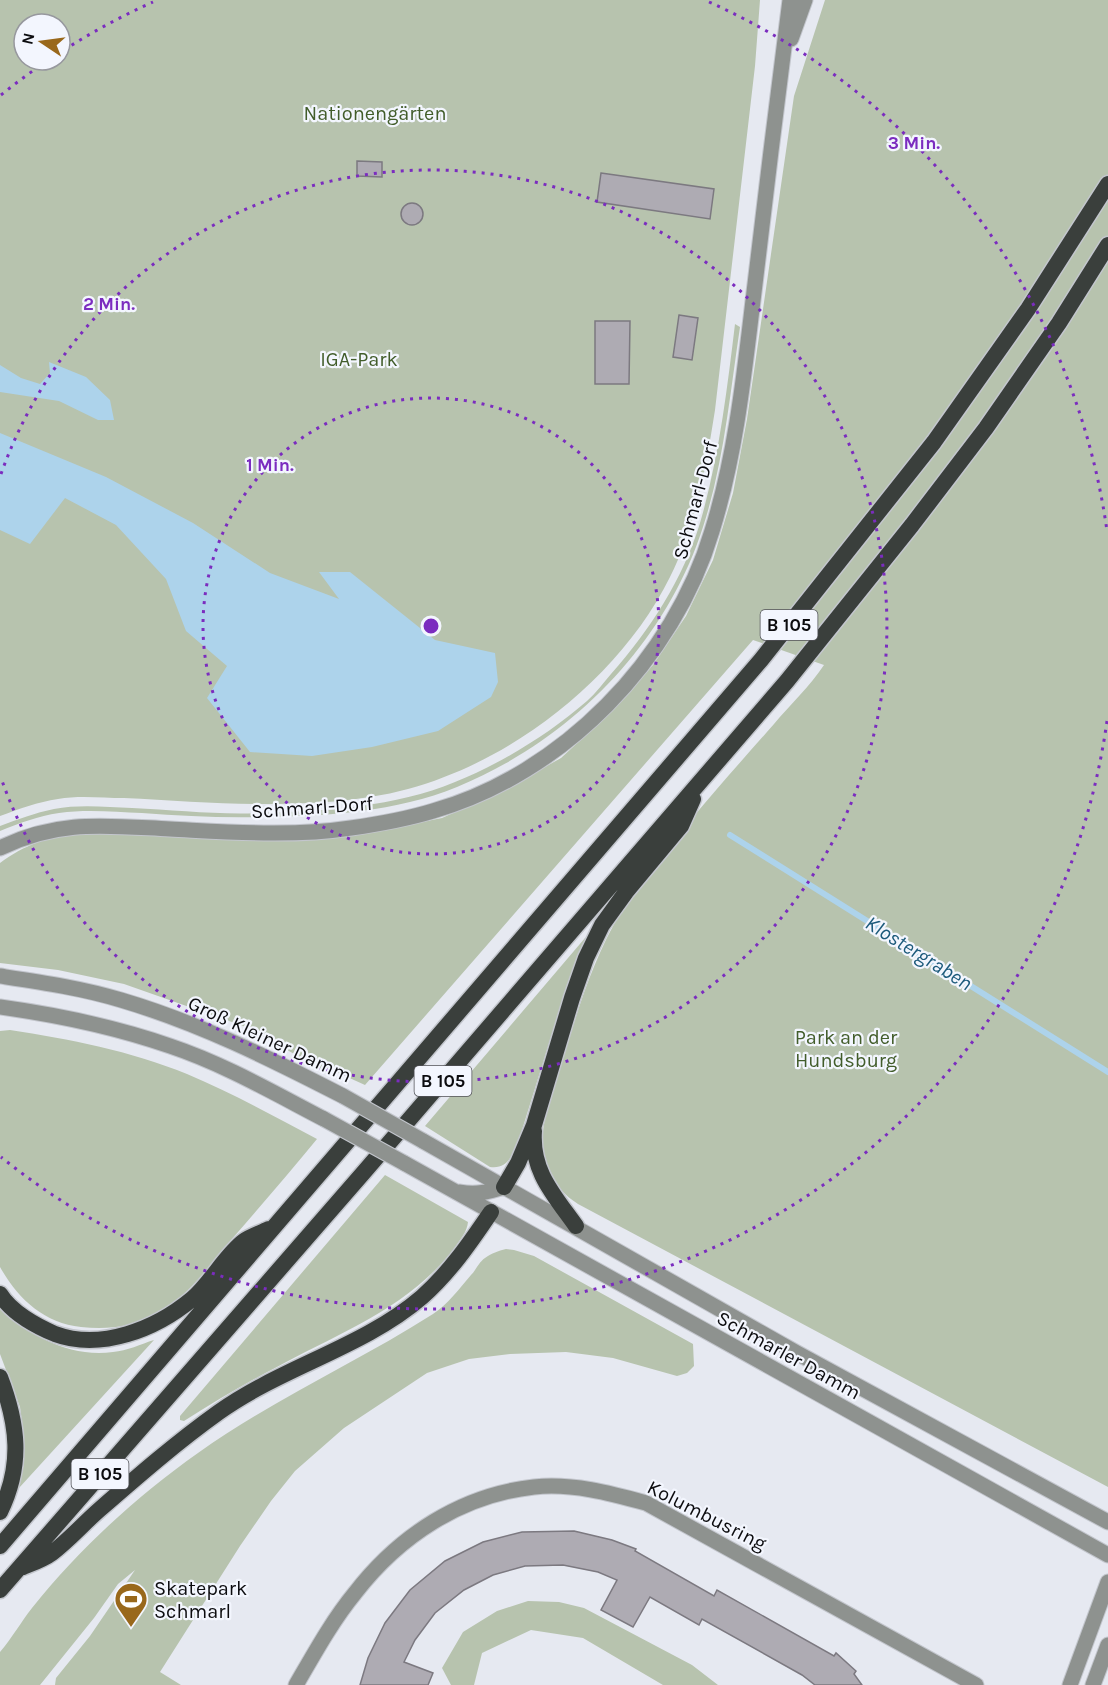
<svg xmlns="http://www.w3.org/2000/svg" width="1108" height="1685" viewBox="0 0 1108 1685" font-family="Karla,sans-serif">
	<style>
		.green { fill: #b7c3ae; fill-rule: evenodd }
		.water { fill: #add3eb }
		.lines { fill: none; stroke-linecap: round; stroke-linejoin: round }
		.stream { stroke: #add3eb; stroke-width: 6 }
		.building { fill: #aeabb3; stroke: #7c7980; stroke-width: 1.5 }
		.minor-casing { stroke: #c3c6cd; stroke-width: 17 }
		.tertiary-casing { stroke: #c3c6cd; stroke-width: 17 }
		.trunk-casing { stroke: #c3c6cd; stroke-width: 19 }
		.minor { stroke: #8e928f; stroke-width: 15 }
		.tertiary { stroke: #8e928f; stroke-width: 15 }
		.trunk { stroke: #3a3f3c; stroke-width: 16 }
		.tertiary-bridge-casing { stroke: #c3c6cd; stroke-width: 17; stroke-linecap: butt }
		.tertiary-bridge { stroke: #8e928f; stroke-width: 15 }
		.ring { fill: none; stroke: #7b2cbf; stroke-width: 3; stroke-dasharray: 3 6 }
		.labels { text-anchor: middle; stroke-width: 4.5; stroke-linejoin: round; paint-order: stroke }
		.shield { fill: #f3f6fe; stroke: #515257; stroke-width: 1.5 }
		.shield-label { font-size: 18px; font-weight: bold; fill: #0c0c0f }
		.park-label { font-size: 20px; fill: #425d2b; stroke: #f3f6fe }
		.street-label { font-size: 20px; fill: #0c0c0f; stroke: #f3f6fe }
		.poi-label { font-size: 20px; fill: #0c0c0f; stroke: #f3f6fe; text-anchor: start }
		.water-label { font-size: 21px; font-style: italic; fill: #1c5a7b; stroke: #f3f6fe }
		.centre { fill: #7b2cbf; stroke: #f3f6fe; stroke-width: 3 }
		.ring-label { font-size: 18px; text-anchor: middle; font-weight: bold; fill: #7b2cbf; stroke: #f3f6fe; stroke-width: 4.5; stroke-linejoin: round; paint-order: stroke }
	</style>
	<rect width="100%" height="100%" fill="#e6e9f1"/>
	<path class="green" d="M0,0H760L755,66L715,410C706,467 696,525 670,577C621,676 515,760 408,789C360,802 308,804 259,804C214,804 169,800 124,798C103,798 79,795 58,799C38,802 19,809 0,816ZM24,24H60V60H24Z
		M825,0H1108V1487L578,1204C524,1168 543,1122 559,1070C576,1017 591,962 620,914C628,900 639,887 649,874C687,821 731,773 774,724C790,705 810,686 824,665L753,640L365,1085L334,1071L330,1074L246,1027L124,984L58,970L0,963V863C24,845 48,837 78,833L299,841L366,833L442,818L504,790L561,758L611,712L653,665L686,616L713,560L733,493L747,419L794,96Z
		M735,324L740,327C730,393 724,462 703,527C665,645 571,740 457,787C396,812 327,816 262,817C222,818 182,816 142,813C115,812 87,809 59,813C38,816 20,823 0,831V826C18,819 35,813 54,809C79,804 107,807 132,808C175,810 218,815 261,813C326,811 395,807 455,782C502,763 549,734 587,701C596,693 603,683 611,674C650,630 683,579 700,523C719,458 727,390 735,324Z
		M589,936L565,992L517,1146C510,1159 506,1169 490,1167L425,1126L585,938Z
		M10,1030C69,1039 131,1051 187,1074C232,1093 274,1116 317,1139C289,1173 260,1207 231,1240C209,1267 187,1297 157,1314C133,1327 107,1330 81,1327C44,1323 18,1299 0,1267V1031Z
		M385,1175L468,1222C467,1232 461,1238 456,1246C411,1307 339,1333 275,1368C244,1384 214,1402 184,1421L180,1420V1416Z
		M506,1249L514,1250L534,1256L693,1344L694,1366L687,1373L677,1376L613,1358L566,1352L510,1354L469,1359L427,1373L344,1428L295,1471L271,1501L240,1546L160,1672L181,1685H55L56,1678L90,1636L135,1570L118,1584L94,1618L40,1685H0V1652C12,1638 21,1622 32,1608C79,1549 137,1496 198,1453C272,1400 356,1363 433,1314C447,1305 460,1288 471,1275C476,1270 479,1262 485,1258C492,1253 498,1251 506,1249Z
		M0,1307C29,1336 71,1358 113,1352C127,1351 141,1344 154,1340L19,1488L24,1463V1438L20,1407L0,1354Z
		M528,1601L559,1602L584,1608L692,1665L718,1685H663L583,1638L531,1630L482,1653L474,1685H451L442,1668L463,1632L497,1611Z"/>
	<path class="water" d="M49,362L86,377L110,400L114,420H98L59,401L0,392V365L21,378L40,384L50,373Z
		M0,433L106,477L193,523L270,573L339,599L319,572H350L435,640L495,653L498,682L491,697L438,731L372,747L312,756L250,752L207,698L227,666L186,631L166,579L116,525L65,498L30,544L0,530Z"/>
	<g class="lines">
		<path class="stream" d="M730,835L1108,1072"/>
	</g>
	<path class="building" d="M357,161L382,162V177L357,176Z
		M601,173L714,189L710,219L597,202Z
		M401 214a11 11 0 1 1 22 0a11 11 0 1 1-22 0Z
		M679,315L698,318L692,360L673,357Z
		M595,321H630L629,384H595Z
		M574,1531L612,1540L636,1549L635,1551L714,1596L717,1590L834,1656L836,1653L856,1671L854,1674L862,1685H815L802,1675L702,1619L699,1625L650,1597L633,1627L601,1610L617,1580L598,1572L563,1565L525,1566L493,1575L464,1590L435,1613L415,1640L404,1662L433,1673L428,1685H360L368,1658L385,1623L410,1590L445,1561L483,1542L522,1532Z"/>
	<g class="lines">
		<defs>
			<path id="minor" d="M791,39L805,0
				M0,848C59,819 107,826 170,829C230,832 292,837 351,828C379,824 407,819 433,811C563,774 674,659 712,531C737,451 745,366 755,284C766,189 778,95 790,0
				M296,1685C314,1654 332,1621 355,1593C399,1536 461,1495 534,1487C572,1483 610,1493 646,1503L976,1685
				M1070,1685L1108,1582
				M1093,1685L1108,1645"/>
			<path id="tertiary" d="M0,976C40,982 82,988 121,1000C199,1023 271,1059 343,1096
				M0,1007C58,1015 115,1027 170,1046C224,1064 274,1093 324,1119
				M423,1141L797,1353L1108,1522
				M404,1163L1108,1555
				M460,1192C476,1195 489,1192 504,1187"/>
			<path id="trunk" d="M534,1131C531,1171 554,1195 576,1226
				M504,1187L518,1163L534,1125L572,998L586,958L602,925L626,892L681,826L693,799
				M0,1294C11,1312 36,1326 55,1334C101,1351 156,1329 192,1299C210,1284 226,1254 244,1241C251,1236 261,1233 269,1229
				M0,1377C18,1424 23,1465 0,1512
				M0,1546L761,660L934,442L1028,309L1108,184
				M23,1567C33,1563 44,1559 52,1553C69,1540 83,1524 99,1510C138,1476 177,1442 219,1412C282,1367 364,1347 422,1297C450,1272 470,1243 491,1212
				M0,1590L364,1172L787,681L912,525L986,428L1059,323L1108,245"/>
		</defs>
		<use href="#minor" class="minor-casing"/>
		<use href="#tertiary" class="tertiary-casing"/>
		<use href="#trunk" class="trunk-casing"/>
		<use href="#minor" class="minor"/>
		<use href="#tertiary" class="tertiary"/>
		<use href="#trunk" class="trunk"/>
		<defs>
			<path id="tertiary-bridge" d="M343,1096L423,1141
				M324,1119L404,1163"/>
		</defs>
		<use href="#tertiary-bridge" class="tertiary-bridge-casing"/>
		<use href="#tertiary-bridge" class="tertiary-bridge"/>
	</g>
	<g class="ring">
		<circle cx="431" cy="626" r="228"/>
		<path d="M1 474A456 456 0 1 1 1 778"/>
		<path d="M1107 721A683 683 0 0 1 1 1157M1 95A683 683 0 0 1 44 63M64 50A683 683 0 0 1 153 2M709 2A683 683 0 0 1 1107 531"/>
	</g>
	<defs>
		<symbol id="stadium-pin" viewBox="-11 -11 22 30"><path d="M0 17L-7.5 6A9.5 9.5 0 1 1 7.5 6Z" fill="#99681b" stroke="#f3f6fe"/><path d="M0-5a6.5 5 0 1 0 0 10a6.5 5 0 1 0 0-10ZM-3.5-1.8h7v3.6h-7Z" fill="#fff"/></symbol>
	</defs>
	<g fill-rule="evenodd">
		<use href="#stadium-pin" x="112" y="1580" width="38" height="52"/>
	</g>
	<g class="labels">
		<g class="shield">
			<rect x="760.5" y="610" width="57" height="30" rx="4.5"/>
			<rect x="414.5" y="1066" width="57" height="30" rx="4.5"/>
			<rect x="71.5" y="1459" width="57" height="30" rx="4.5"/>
		</g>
		<g class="shield-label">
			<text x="789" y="631">B 105</text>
			<text x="443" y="1087">B 105</text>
			<text x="100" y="1480">B 105</text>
		</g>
		<g class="park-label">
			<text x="375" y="120">Nationengärten</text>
			<text x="359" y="366">IGA-Park</text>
			<text x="846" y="1044">Park an der<tspan x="846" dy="23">Hundsburg</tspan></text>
		</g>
		<g class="street-label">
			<text transform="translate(695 500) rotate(-75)" y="7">Schmarl-Dorf</text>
			<text transform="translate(312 807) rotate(-4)" y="7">Schmarl-Dorf</text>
			<text transform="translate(270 1039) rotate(25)" y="7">Groß Kleiner Damm</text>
			<text transform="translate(789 1355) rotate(29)" y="7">Schmarler Damm</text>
			<text transform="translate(707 1515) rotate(27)" y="7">Kolumbusring</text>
		</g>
		<g class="poi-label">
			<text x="154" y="1595">Skatepark<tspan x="154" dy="23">Schmarl</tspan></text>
		</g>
		<g class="water-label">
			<text transform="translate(919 953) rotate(32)" y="7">Klostergraben</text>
		</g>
	</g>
	<circle cx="431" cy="626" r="9" class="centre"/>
	<g class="ring-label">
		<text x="914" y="149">3 Min.</text>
		<text x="109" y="310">2 Min.</text>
		<text x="270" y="471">1 Min.</text>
	</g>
	<g transform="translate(42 42) rotate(283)"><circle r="28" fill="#f3f6fe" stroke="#97989e" stroke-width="1.5"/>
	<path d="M0-4.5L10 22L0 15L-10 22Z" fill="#99681b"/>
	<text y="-9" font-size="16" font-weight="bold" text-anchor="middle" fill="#0c0c0f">N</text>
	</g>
</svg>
